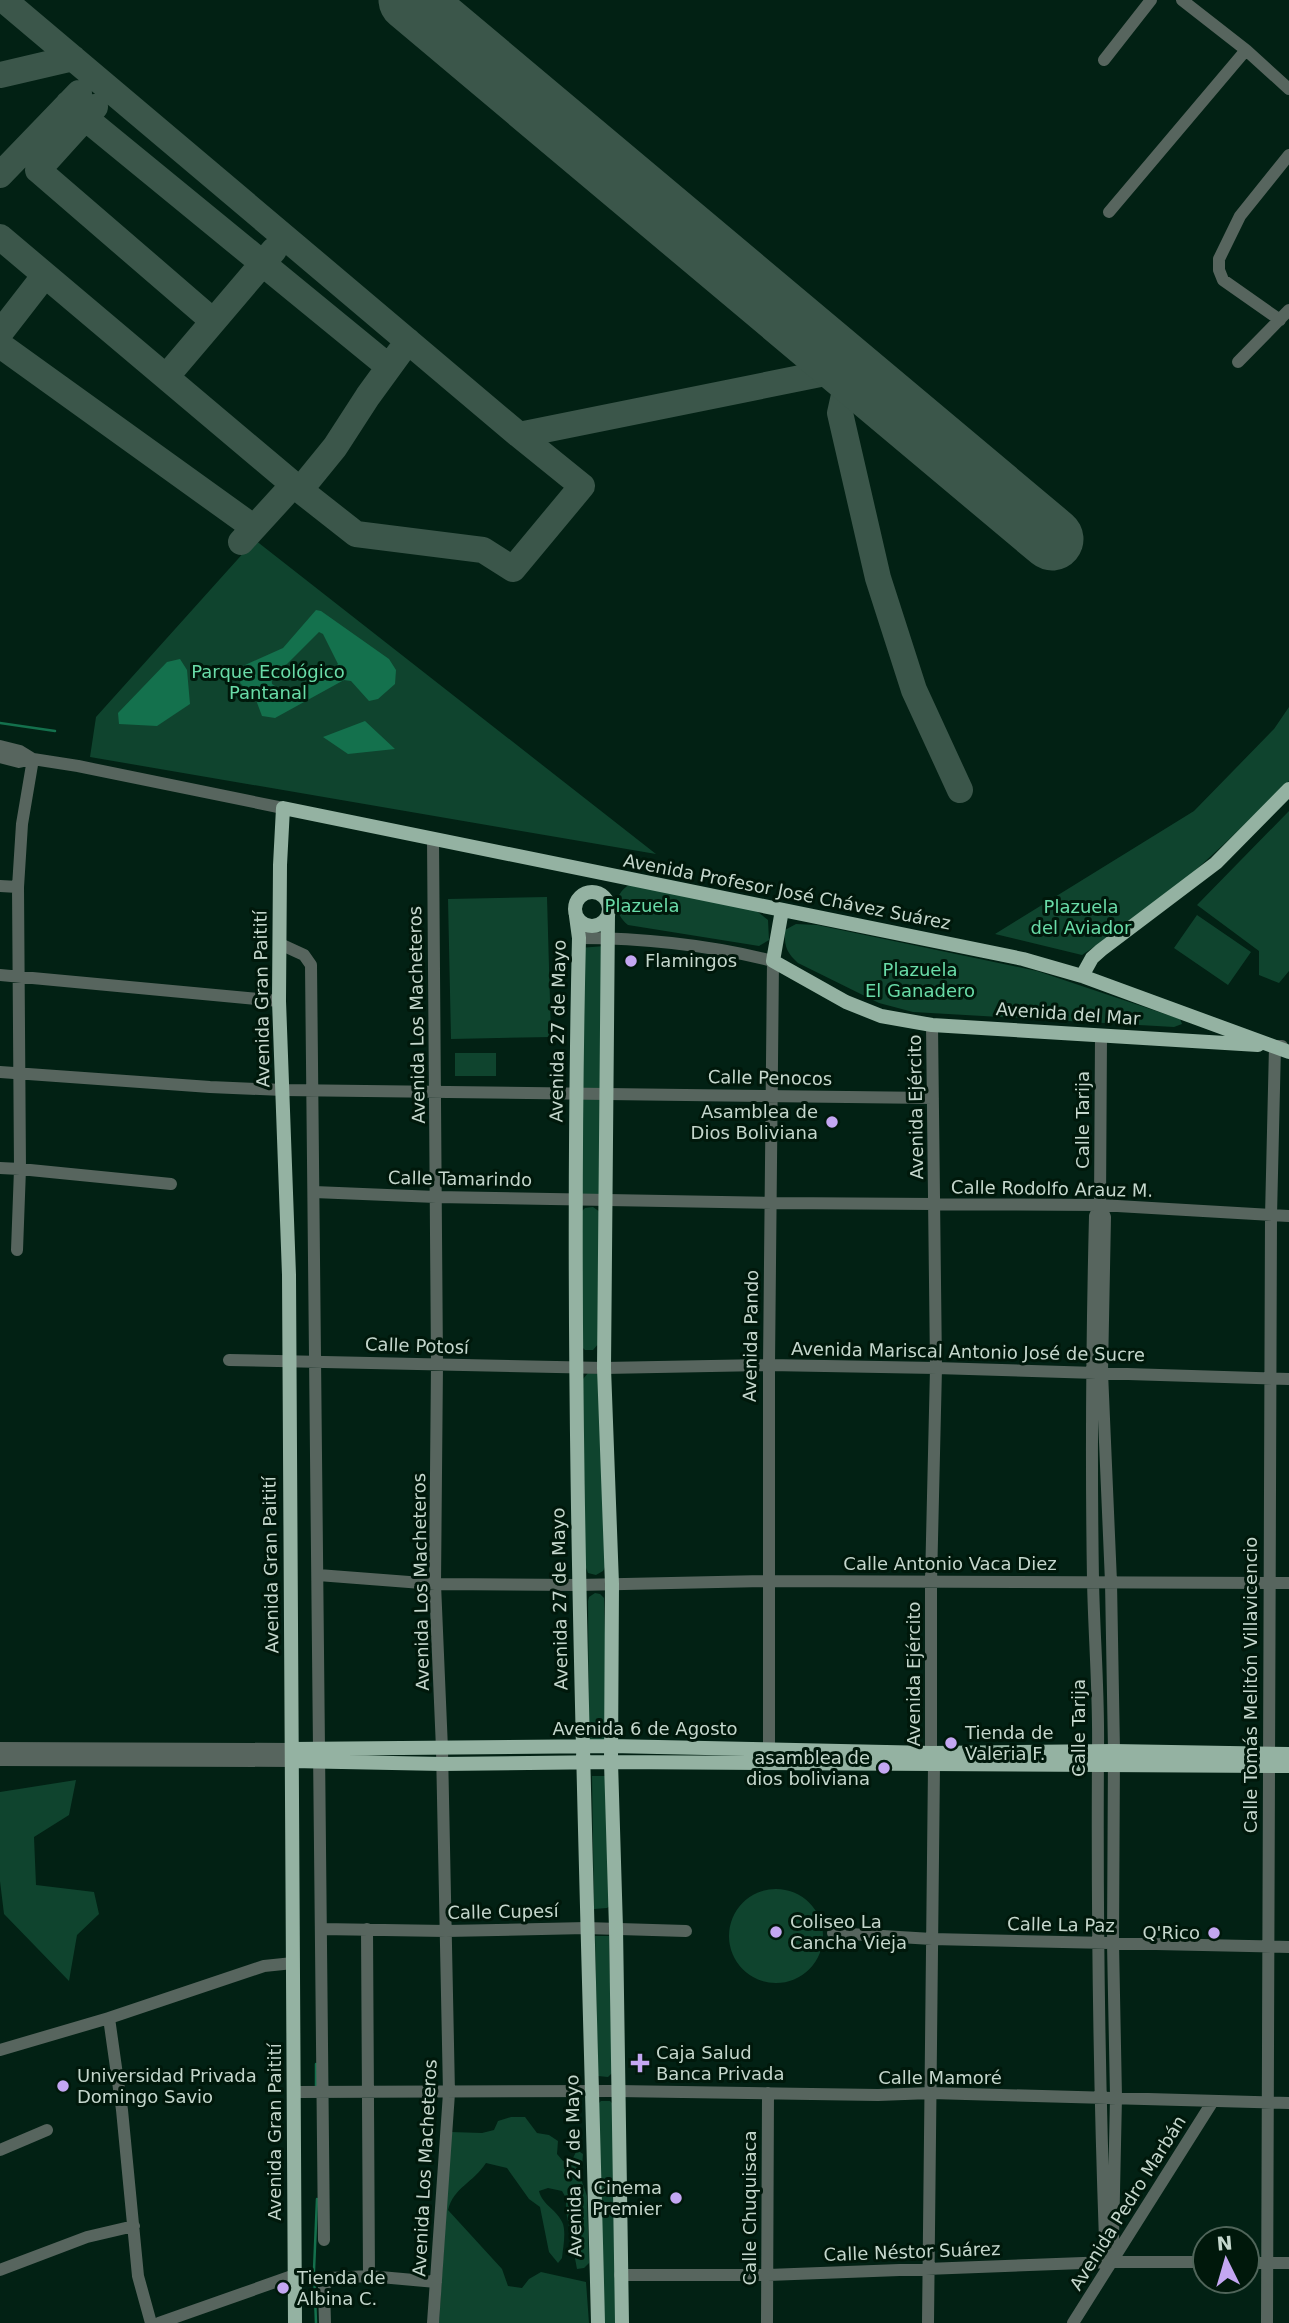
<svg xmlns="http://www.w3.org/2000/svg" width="1289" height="2323" viewBox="0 0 1289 2323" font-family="'DejaVu Sans',sans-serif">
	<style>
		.green { fill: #0f442e }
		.water { fill: #14714d; fill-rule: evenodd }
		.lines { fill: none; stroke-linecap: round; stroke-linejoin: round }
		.stream { stroke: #14714d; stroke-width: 2.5 }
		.taxiway { stroke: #3b564a; stroke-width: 26 }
		.runway { stroke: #3b564a; stroke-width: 63 }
		.minor { stroke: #57655e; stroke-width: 12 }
		.major { stroke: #94b2a2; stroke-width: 14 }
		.poi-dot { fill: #c4a7f2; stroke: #00180b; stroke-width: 2.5 }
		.labels { text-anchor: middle; stroke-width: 6; stroke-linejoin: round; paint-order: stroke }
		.park-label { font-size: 18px; fill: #69dca8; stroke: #00180b }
		.street-label { font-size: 18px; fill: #c5d7cd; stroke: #00180b }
		.poi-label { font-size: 18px; fill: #c5d7cd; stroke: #00180b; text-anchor: start }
	</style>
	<rect width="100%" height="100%" fill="#022114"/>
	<path class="green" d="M255,540L656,854L90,757L96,717Z
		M1289,707V781L1223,845L1163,900L1082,955L995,934L1194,811L1274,729Z
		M1289,811V971L1279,983L1259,975V951L1197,905Z
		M634,882L754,909L768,920L769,940L759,946L628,925C611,911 614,891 634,882Z
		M547,897L551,1037L451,1039L448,899Z
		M1197,915L1251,952L1228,985L1174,948Z
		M796,924L817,925L1037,971L1174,1017L1180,1019L1182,1024L1174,1027L913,1012L879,1003L798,963C786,952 784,945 785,930Z
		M605,946L603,1090L580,1088L579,948Z
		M455,1053H496V1076H455Z
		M579,1097L604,1098L600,1194L580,1195Z
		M593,1207L600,1212L599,1343L593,1350H585L579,1344L580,1213L585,1208Z
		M588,1373L600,1374L606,1565L603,1571L596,1575L588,1573L585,1565L583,1379Z
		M595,1593L600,1594L604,1598L608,1742H589L588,1601L589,1597Z
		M592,1776H605L611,1905L607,1908L594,1909Z
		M76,1780L69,1815L34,1837L36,1885L94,1892L99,1914L77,1935L69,1981L4,1914L0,1881V1792Z
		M729 1936a47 47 0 1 1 94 0a47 47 0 1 1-94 0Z
		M595,1936H609L612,2073L608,2077L598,2076Z
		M601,2101H610L613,2104L619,2323H602L597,2105Z
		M511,2117H525L537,2133L549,2135L558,2141L557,2154L563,2161L573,2158L577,2150L583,2154L581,2179L587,2196L589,2263L584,2268L577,2269L566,2211V2198L562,2191L548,2188L539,2191C542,2205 558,2210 563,2224C566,2234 563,2248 562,2258L558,2263L549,2252L540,2207L529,2199L507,2168L486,2163C473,2183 454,2187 448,2210L502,2269L508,2286L522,2288L529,2279L541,2272L586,2282L589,2323H439L451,2132L482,2133L494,2130L498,2121Z"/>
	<path class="water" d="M316,610L321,611L389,659L396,670L395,684L378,699L369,701L351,681L344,680L275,718L262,716L256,700L240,683L245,665L283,648ZM319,632L323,634L338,664L327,675L286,693L272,684L271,672L287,664Z
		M180,659L187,670L190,704L157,726L119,724L118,713L167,662Z
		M365,721L395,749L348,754L323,737Z"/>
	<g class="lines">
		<path class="stream" d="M0,723L55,731
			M316,2064V2087
			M316,2323L314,2270L317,2199"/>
		<path class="taxiway" d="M4,0L519,435L850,368L840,413L878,578L914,690L960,790
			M0,75L73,58
			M68,104L389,367
			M95,107L38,170L213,321
			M0,175L79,93
			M0,237L300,490L335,447L368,396L408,341
			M0,333L45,275
			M0,345L253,527
			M166,377L274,250
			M300,490L356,534L483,550L513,569L582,486L519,435
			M241,542L293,485"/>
		<path class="runway" d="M410,0L1052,539"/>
		<path class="minor" d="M1182,0L1246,50L1289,89
			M1104,60L1151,0
			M1109,212L1246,50
			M1280,320L1223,280L1219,270V259L1240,216L1289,155
			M1238,362L1289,310
			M0,746L20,751L33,759
			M0,757L19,762L33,759L78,766L283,808
			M33,759L22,824L18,887L20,1169L171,1184
			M433,839L437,1364L435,1584L442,1749L449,2093L433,2323
			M0,886L18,887
			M579,938C645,938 709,945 773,961L769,1365V1758
			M280,944L304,955L311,965L324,2240
			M0,975L279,1001
			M1101,1035L1100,1205L1105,1217L1102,1372L1111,1582L1114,1751L1113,1943L1116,2097L1113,2239L1109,2252
			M0,1072L210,1087L283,1090L933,1098
			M0,1168L20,1169L17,1250
			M314,1192L436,1197L772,1203L1100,1205L1289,1216
			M1100,1205L1095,1216C1092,1337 1091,1459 1093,1580C1094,1636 1099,1693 1098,1749C1097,1913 1099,2076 1105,2240L1110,2262
			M229,1360L604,1368L769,1365L936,1368L1289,1379
			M318,1575L435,1584L578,1585L769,1581L1289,1583
			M0,1748L292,1749
			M0,1760L292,1761
			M321,1929L446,1931L586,1928L686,1931
			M367,1929L369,2276
			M833,1933L932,1939L1289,1947
			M0,2050L109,2018
			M296,2092L617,2091L878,2095L931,2093L1289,2103
			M0,2150L47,2130
			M1247,2263H1289
			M0,2270L87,2237L134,2226
			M620,2275H768L1110,2262H1205
			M151,2323L138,2276L122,2110L109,2018L264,1966L293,1963
			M159,2323L295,2275
			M325,2323L324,2287L330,2278L369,2276L436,2282
			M767,2323L768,2093
			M928,2323L934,1765L931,1753V1582L936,1368L932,1025
			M1073,2323L1213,2101
			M1267,2323L1271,1216L1275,1046H1282"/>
		<path class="major" d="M575 909a17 17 0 1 1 34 0a17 17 0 1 1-34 0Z
			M782,910L773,961L846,1002L881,1016L932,1025L1258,1045
			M608,914L604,1368L612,1584L611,1762L616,1928L622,2323
			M576,916L579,938C568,1400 587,1861 598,2323
			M1082,976L1092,958L1101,950L1216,863L1289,789
			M292,1749L611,1746L931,1753L1114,1751L1289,1754
			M292,1761L442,1764L611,1762L1289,1766
			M295,2323L289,1275L279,1001L280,865L283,808L1023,959L1082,976L1289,1052"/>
	</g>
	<g class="poi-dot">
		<circle cx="631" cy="961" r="7"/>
		<circle cx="832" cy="1122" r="7"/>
		<circle cx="951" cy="1743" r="7"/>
		<circle cx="884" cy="1768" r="7"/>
		<circle cx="776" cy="1932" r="7"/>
		<circle cx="1214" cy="1933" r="7"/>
		<path d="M636.5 2052.5h7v7h7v7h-7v7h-7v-7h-7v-7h7z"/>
		<circle cx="63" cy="2086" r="7"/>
		<circle cx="676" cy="2198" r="7"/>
		<circle cx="283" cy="2288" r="7"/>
	</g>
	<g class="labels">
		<g class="park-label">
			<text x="268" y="678">Parque Ecológico<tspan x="268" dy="21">Pantanal</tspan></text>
			<text x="642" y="912">Plazuela</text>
			<text x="1081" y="913">Plazuela<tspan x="1081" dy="21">del Aviador</tspan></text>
			<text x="920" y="976">Plazuela<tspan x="920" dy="21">El Ganadero</tspan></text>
		</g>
		<g class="street-label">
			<text transform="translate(787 892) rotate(11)" y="6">Avenida Profesor José Chávez Suárez</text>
			<text transform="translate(262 999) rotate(-91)" y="6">Avenida Gran Paitití</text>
			<text transform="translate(1068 1014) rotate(4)" y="6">Avenida del Mar</text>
			<text transform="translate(417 1015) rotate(-91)" y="6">Avenida Los Macheteros</text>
			<text transform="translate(558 1031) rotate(-89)" y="6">Avenida 27 de Mayo</text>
			<text transform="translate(770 1078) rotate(1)" y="6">Calle Penocos</text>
			<text transform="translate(916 1107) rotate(-91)" y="6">Avenida Ejército</text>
			<text transform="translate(1083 1120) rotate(-90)" y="6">Calle Tarija</text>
			<text transform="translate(460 1179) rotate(1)" y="6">Calle Tamarindo</text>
			<text transform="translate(1052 1189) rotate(1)" y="6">Calle Rodolfo Arauz M.</text>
			<text transform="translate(751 1336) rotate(-89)" y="6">Avenida Pando</text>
			<text transform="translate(417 1346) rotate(2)" y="6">Calle Potosí</text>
			<text transform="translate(968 1352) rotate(1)" y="6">Avenida Mariscal Antonio José de Sucre</text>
			<text x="950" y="1570">Calle Antonio Vaca Diez</text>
			<text transform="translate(271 1565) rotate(-91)" y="6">Avenida Gran Paitití</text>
			<text transform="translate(421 1582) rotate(-91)" y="6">Avenida Los Macheteros</text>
			<text transform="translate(560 1599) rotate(-91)" y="6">Avenida 27 de Mayo</text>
			<text transform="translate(914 1674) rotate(-90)" y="6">Avenida Ejército</text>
			<text transform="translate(1251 1685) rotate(-90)" y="6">Calle Tomás Melitón Villavicencio</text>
			<text transform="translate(1079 1728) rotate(-90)" y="6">Calle Tarija</text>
			<text x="645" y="1735">Avenida 6 de Agosto</text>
			<text transform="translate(503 1912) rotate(-1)" y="6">Calle Cupesí</text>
			<text transform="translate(1061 1925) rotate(1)" y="6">Calle La Paz</text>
			<text x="940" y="2084">Calle Mamoré</text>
			<text transform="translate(275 2132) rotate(-90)" y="6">Avenida Gran Paitití</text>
			<text transform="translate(574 2166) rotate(-91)" y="6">Avenida 27 de Mayo</text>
			<text transform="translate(425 2168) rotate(-87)" y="6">Avenida Los Macheteros</text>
			<text transform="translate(1128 2203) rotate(-58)" y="6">Avenida Pedro Marbán</text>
			<text transform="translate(750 2208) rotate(-90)" y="6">Calle Chuquisaca</text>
			<text transform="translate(912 2252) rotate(-2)" y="6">Calle Néstor Suárez</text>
		</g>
		<g class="poi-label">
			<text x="645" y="967">Flamingos</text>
			<text x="818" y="1118" text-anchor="end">Asamblea de<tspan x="818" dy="21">Dios Boliviana</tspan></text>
			<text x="965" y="1739">Tienda de<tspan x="965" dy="21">Valeria F.</tspan></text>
			<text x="870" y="1764" text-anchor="end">asamblea de<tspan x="870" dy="21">dios boliviana</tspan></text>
			<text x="790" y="1928">Coliseo La<tspan x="790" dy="21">Cancha Vieja</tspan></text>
			<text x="1200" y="1939" text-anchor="end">Q'Rico</text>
			<text x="656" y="2059">Caja Salud<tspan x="656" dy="21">Banca Privada</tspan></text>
			<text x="77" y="2082">Universidad Privada<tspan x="77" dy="21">Domingo Savio</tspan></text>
			<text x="662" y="2194" text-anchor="end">Cinema<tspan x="662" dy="21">Premier</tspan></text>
			<text x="297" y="2284">Tienda de<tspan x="297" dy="21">Albina C.</tspan></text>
		</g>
	</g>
	<g transform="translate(1226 2260) rotate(355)"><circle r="33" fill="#00180b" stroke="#4f6459" stroke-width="2"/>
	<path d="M0-5L12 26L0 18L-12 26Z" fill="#c4a7f2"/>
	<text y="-10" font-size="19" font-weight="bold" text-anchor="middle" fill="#c5d7cd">N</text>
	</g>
</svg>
